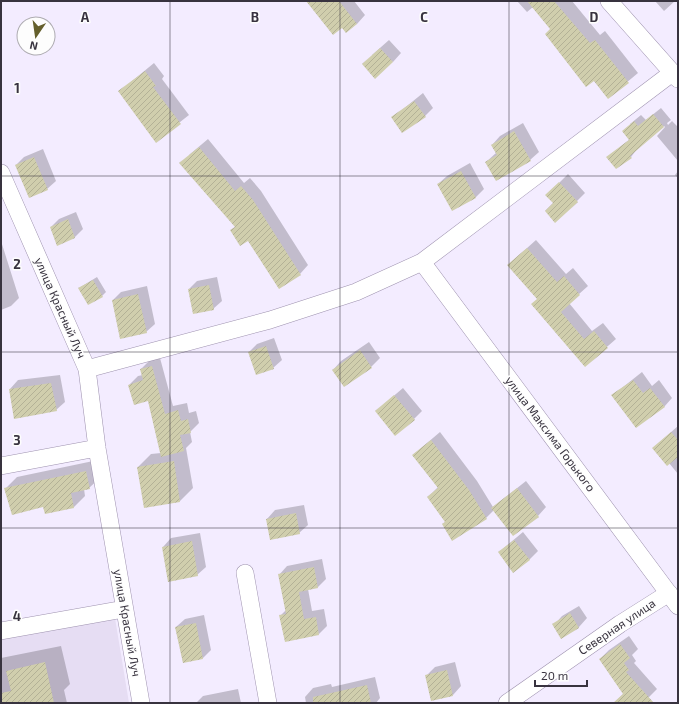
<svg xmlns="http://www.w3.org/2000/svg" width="679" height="704" viewBox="0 0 679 704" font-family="'Exo 2',sans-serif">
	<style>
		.built { fill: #e6ddf3 }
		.shadow { fill: #0003 }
		.building { fill: url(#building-hatch) }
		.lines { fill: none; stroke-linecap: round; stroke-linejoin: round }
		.minor-casing { stroke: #9e92af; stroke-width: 18 }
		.minor { stroke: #fff; stroke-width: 17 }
		.grid { fill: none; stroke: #38333f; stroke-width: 1; stroke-opacity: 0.55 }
		.labels { text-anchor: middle; stroke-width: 3; stroke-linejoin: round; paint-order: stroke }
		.street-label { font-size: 12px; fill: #38333f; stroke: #fdfdfd }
		.grid-label { font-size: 13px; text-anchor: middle; font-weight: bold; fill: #38333f; stroke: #fdfdfd; stroke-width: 3; stroke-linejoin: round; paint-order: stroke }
	</style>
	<defs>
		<pattern id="building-hatch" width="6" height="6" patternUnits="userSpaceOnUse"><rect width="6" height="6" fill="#d0cead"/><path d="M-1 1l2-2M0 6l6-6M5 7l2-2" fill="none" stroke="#b3b196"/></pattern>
	</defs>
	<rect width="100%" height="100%" fill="#f3ecff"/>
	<path class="built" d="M115,618L129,703H1V638Z"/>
	<path class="shadow" d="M308,1H354L365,15L357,24L342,26Z
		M517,1H572L600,35L605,31L638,73L608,98L533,7L527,12Z
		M655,1H675L664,11Z
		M389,40L401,53L393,62L372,55Z
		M154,63L164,76L162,79L189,115L156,141L120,91Z
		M423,93L433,108L425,116L392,118Z
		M661,108L671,120L667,123L668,125L672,121L678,127V161L657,136L665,127L664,126L637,149L631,157L616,168L608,157L630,139V124L641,115L646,120Z
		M523,123L539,152L530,160L486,162L496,153L492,145L500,136Z
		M208,139L244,183L250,178L261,191L308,265L300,274L231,230L236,226L189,155Z
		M43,149L56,181L47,189L16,165L24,157Z
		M470,163L484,189L475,198L438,184L447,176Z
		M678,171V178L675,175Z
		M568,174L585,193L577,201L554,203L555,187Z
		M76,212L83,229L75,237L58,244L51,227L59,219Z
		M536,240L566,274L573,268L588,286L569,303L592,331L603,323L616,339L585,366L538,299L517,257Z
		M1,241L19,298L11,306L1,310Z
		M97,277L106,292L102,296L79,288Z
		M217,277L222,301L213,309L189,289L197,281Z
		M147,286L155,324L146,332L113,300L121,292Z
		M274,338L282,360L273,368L249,352L257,344Z
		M369,342L380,358L371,367L344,386L333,370L341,361Z
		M160,358L173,406L187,403L189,413L196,411L199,423L190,432L192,442L186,448L193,488L180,501L145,507L138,467L151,454L161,453L148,399L129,385L138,376L143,375L141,369L150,360Z
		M642,372L652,386L659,380L672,398L664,407L613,395Z
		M60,375L65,402L56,410L15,418L10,389L18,380Z
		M403,388L422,411L414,419L376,411Z
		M678,426V474L669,463L662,440Z
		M440,432L477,481L493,507L526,481L546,507L538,516L494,510L486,518L443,524L446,521L428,497L438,487L413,455Z
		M98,460L101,477L89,488L84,489L85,496L74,507L44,506L6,488L17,477Z
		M304,505L308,525L299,533L267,519L275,510Z
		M523,532L538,551L529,560L499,552Z
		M200,533L206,567L197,575L163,547L171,538Z
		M322,559L326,579L318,587L308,589L312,611L324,609L327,626L319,634L281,615L286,610L279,575L287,566Z
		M579,606L587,618L579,627L562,637L554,625L562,616Z
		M204,615L211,650L203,658L183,662L176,627L185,619Z
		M629,636L638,649L632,655L636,661L634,663L657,689L643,703H614L624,693L600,659L609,650Z
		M61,646L70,684L64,690L67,703H1V658Z
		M455,662L461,686L453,695L432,700L426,676L435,667Z
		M375,677L380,698L376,703H306L305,697L313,688L331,684L332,687Z
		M238,689L241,703H196L203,696Z"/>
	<path class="building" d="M306,1H339L357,24L346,33L342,28L333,35Z
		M527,1H554L590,43L595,40L629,83L608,99L594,81L586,87L545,34L550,29Z
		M380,48L393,62L375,79L362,64Z
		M145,71L156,86L153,87L181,124L156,143L118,91Z
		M414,101L426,117L402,133L391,117Z
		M653,114L664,127L630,156L632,158L616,169L606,157L629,140L622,131L634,121L638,126Z
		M514,131L531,161L496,181L485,162L497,155L491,145Z
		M199,147L235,191L241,186L253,200L301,275L279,289L248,241L240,246L230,230L235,227L179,163Z
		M34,157L48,190L29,198L15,165Z
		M461,171L476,198L452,211L437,184Z
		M559,182L578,202L555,223L545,211L553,203L545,195Z
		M68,219L75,238L57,246L50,227Z
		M527,248L557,282L564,276L580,295L561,312L584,339L594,331L608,348L585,367L531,304L537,299L507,265Z
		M93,280L103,297L88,305L78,288Z
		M209,285L214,310L193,314L188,289Z
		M138,294L147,333L120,339L112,300Z
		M266,346L274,369L256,375L248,352Z
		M360,350L372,368L344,387L332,370Z
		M152,366L165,414L178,410L181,421L188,419L191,433L180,435L184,451L161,457L148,401L134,405L128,385L143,380L140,369Z
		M633,380L643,393L650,388L665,407L636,428L611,395Z
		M51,383L57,411L14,419L9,389Z
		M394,395L415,420L395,436L375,411Z
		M671,432L678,440V457L667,466L652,448Z
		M431,440L469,490L487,519L452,541L442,524L445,522L427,497L438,488L412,455Z
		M174,461L180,502L144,508L137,467Z
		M86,471L90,489L71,493L74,508L45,514L43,507L12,515L4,488Z
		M517,488L539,517L513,536L491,508Z
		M296,513L300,534L270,540L266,519Z
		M514,540L530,560L513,573L498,552Z
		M192,541L198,576L168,582L162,547Z
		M314,567L318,588L299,592L304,619L316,617L319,635L285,642L279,615L286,614L278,574Z
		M570,613L579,628L561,639L552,624Z
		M196,623L203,659L183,663L175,627Z
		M620,644L630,658L624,663L629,670L626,672L654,703H613L623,694L599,659Z
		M45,662L54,703H1V693L11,691L6,671Z
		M447,670L453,696L431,701L425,675Z
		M367,685L371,703H313V697Z"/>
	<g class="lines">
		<defs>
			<path id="minor" d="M609,1L678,79
				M1,173L87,369L97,448L141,703
				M422,262L678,606
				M87,369L270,320L356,292L422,262L672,73
				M1,466L97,448
				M245,573L268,703
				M1,631L124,609
				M507,703L620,624L669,593"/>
		</defs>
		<use href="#minor" class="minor-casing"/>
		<use href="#minor" class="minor"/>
	</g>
	<path class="grid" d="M170,1V703M340,1V703M509,1V703M1,176H678M1,352H678M1,528H678"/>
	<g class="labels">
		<g class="street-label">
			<text transform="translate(60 308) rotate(66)" y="4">улица Красный Луч</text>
			<text transform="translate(550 434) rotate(53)" y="4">улица Максима Горького</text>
			<text transform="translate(127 623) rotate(80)" y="4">улица Красный Луч</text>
			<text transform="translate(617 627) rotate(-34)" y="4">Северная улица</text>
		</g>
	</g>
	<g class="grid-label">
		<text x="85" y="22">A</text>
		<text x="255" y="22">B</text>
		<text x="424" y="22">C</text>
		<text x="594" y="22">D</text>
		<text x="17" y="93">1</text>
		<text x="17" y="269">2</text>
		<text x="17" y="445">3</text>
		<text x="17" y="621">4</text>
	</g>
	<rect width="679" height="704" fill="none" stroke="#38333f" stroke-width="4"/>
	<g transform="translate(36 36) rotate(193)"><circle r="19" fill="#fdfdfd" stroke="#aeacb1"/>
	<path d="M0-3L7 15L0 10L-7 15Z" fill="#645f2c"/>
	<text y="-6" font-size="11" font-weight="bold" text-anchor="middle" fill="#38333f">N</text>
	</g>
	<path d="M535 680v6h52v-6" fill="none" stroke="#38333f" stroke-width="2"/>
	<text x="541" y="680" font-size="12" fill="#38333f" stroke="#fdfdfd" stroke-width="3" paint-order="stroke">20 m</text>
</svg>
